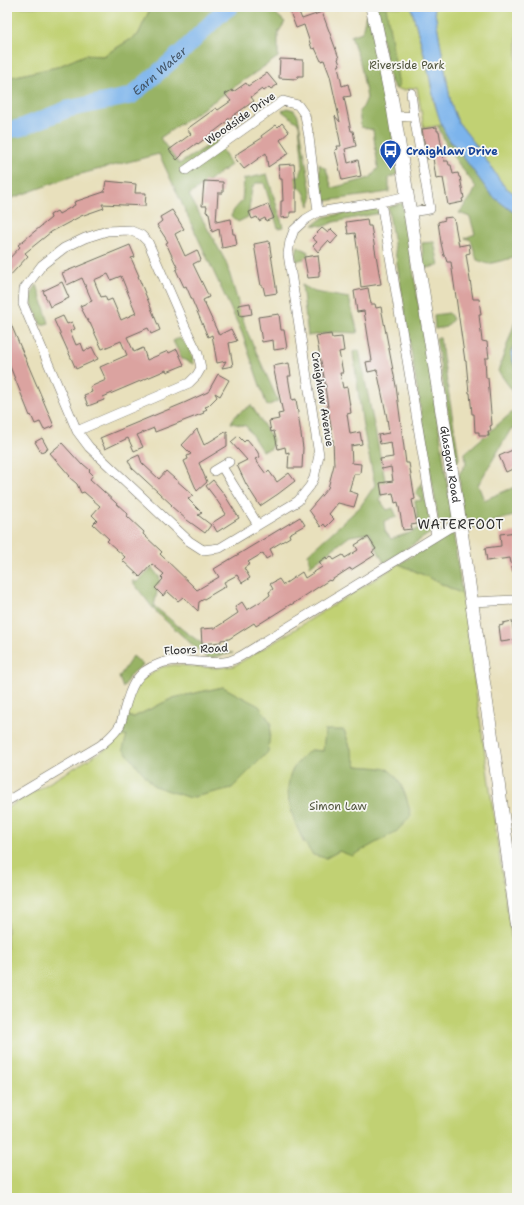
<svg xmlns="http://www.w3.org/2000/svg" width="524" height="1205" viewBox="0 0 524 1205" font-family="'Shantell Sans',sans-serif">
	<style>
		.green { fill: #c1d173; stroke: #767e4f; fill-rule: evenodd }
		.forest { fill: #98b365; stroke: #626f48 }
		.water { fill: #7cb4ec; stroke: #54708c }
		.lines { fill: none; stroke-linecap: round; stroke-linejoin: round }
		.river { stroke: #7cb4ec; stroke-width: 17 }
		.building { fill: #dba3a0; fill-rule: evenodd }
		.minor-casing { stroke: #6d6a5e; stroke-width: 10 }
		.secondary-casing { stroke: #6d6a5e; stroke-width: 14 }
		.minor { stroke: #fff; stroke-width: 9 }
		.secondary { stroke: #fff; stroke-width: 13 }
		.labels { text-anchor: middle; stroke-width: 3.5; stroke-linejoin: round; paint-order: stroke }
		.park-label { font-size: 11px; fill: #50543d; stroke: #f6f6f2 }
		.street-label { font-size: 11px; fill: #2b2b2b; stroke: #f6f6f2 }
		.transit-label { font-size: 11px; font-weight: bold; fill: #164399; stroke: #f6f6f2; text-anchor: start }
		.water-label { font-size: 12px; font-style: italic; fill: #435465; stroke: #f6f6f2 }
		.quarter-label { font-size: 13px; letter-spacing: 1px; fill: #2b2b2b; stroke: #f6f6f2 }
	</style>
	<rect width="100%" height="100%" fill="#f6f6f2"/>
	<filter id="ink" filterUnits="userSpaceOnUse"><feTurbulence type="fractalNoise" baseFrequency=".025" numOctaves="2"/><feDisplacementMap in="SourceGraphic" scale="8" xChannelSelector="R" yChannelSelector="G"/><feConvolveMatrix kernelMatrix="1 2 1 2 8 2 1 2 1" color-interpolation-filters="sRGB"/></filter>
	<filter id="wash" filterUnits="userSpaceOnUse"><feTurbulence type="fractalNoise" baseFrequency=".012" numOctaves="4" result="noise"/><feDisplacementMap in="SourceGraphic" scale="16" xChannelSelector="R" yChannelSelector="G"/><feGaussianBlur stdDeviation="0.9" result="paint"/><feColorMatrix in="noise" values="0 0 0 0 0 0 0 0 0 0 0 0 0 0 0 0 0 1.4 0 .05"/><feComposite in="paint" operator="in"/></filter>
	<g filter="url(#wash)">
		<rect width="100%" height="100%" fill="#e8e0bc"/>
		<path class="green" d="M7,7H151L138,35L103,56L85,55L57,67L7,78Z
			M376,7H411L428,70L434,102L442,125L424,128L417,87L404,90L396,89L390,80Z
			M434,7H517V196L504,186L475,144L458,122L451,104Z
			M399,564L426,576L462,594L517,978V1198H7V808L109,747L119,738L127,735L271,723L259,707L223,687L173,698L134,717H126L136,686L143,679L162,667L174,665L217,668L234,666L273,643ZM344,730L357,766L388,769L397,779L407,799L339,851L326,858L303,842L289,801L292,771L310,750L323,751Z"/>
		<path class="forest" d="M151,7H271L276,14L285,22L278,33V57L160,138L179,164L217,140L231,165L189,195L226,262L246,329L278,401L267,406L242,333L159,154L73,176L7,200V78L57,67L85,55L103,56L138,35Z
			M376,7H386L399,86L396,89L390,80Z
			M368,13L390,114L397,174L389,178V192L325,201L321,197L319,164L326,169L332,188L370,178L378,168L373,130L361,127L359,111L363,107L367,98L360,62L351,36L362,32L366,14Z
			M287,108L294,110L298,116L312,198L309,206C303,187 304,188 285,184V181L300,176L303,167L299,124L282,111Z
			M442,125L450,142L456,147L491,195L517,215V257L488,264L477,260L471,240L465,238L475,234L470,217L459,213L472,196L476,187L449,151L438,126Z
			M267,174L283,227L278,228L264,183H256L252,188L248,217L238,222L231,216L234,210L242,201L244,179Z
			M402,203L440,434L452,518L439,525L388,207Z
			M375,208L380,213L334,222L325,226L313,225L324,217Z
			M434,242L439,265L424,269L422,243Z
			M298,246L308,252L307,258L296,261V253Z
			M37,285L49,323L41,325C35,309 25,299 37,285Z
			M302,285L315,292L349,298L358,333L334,332L308,336Z
			M449,313L453,319L446,327L435,329L434,315Z
			M517,316V341L511,350V356L517,371V397L498,371Z
			M179,338C187,342 193,355 194,364L182,359L173,341Z
			M436,338H440L459,459L456,463Z
			M359,350L385,480L380,500L387,510L393,508L397,517L384,521L385,531L391,539L412,532L419,528L415,501L422,500L416,493L422,483L432,532L384,563L369,533L350,536L310,566L308,554L360,507L375,485L363,427L353,352Z
			M251,405L273,440L271,449L262,451L246,426L231,423C234,414 244,411 251,405Z
			M517,408V427L511,429L478,485L484,500L517,486V515L467,529L462,508L459,474L466,464L465,453Z
			M453,531L462,594L426,576L399,564Z
			M152,568L160,578L154,606L183,630L215,653H233L210,658L206,657L156,612L132,581L137,582Z
			M133,656L143,665L130,675L123,688L119,677Z
			M223,687L259,706L271,723L268,752L232,788L190,798L154,786L123,749L127,735L119,738L126,717H134L173,698Z
			M325,730H344L357,766C363,767 384,767 388,770C402,777 408,803 411,816L397,831L352,856L339,851L326,858L313,855C298,835 280,796 292,771C296,763 304,756 310,750L323,751Z"/>
		<path class="water" d="M411,7H434L451,104L458,122L475,144L504,186L517,196V215L491,195L456,147C438,132 433,92 428,70C423,49 417,28 411,7Z
			M517,341V371C511,357 509,354 517,341Z"/>
		<g class="lines">
			<path class="river" id="s1" d="M7,130L20,128L68,109L131,96L184,50L220,14L230,7"/>
		</g>
		<g id="blocks">
			<path class="building" d="M298,10L302,19L322,12L339,58L338,59L340,65L338,66L342,86L348,84L351,96L344,97L351,131H353L356,146L345,149L348,163L358,160L361,176L342,180L335,150L338,149L337,146H341L335,116L340,122L330,76L324,60L321,61L315,48L312,49L304,25L296,28L290,12Z
				M280,59L303,60V76H298L297,79L279,78Z
				M267,73L277,85L271,89L269,87L264,91L262,89L251,97L254,101L227,120L228,121L198,144L197,143L182,154V155L177,160L169,150L191,134L187,129L216,108L218,110L231,101L225,94L232,90L233,92L246,83L248,86L251,84Z
				M282,123L289,132L280,140L289,153L268,167L266,153L244,169L234,157L238,154V153L262,138L261,136L276,125L278,127Z
				M437,127V131H439L444,161H448L449,165H451L453,174L458,173L459,177H460L464,198L462,199L463,202L448,205L443,178L436,179L433,158L427,159L422,129Z
				M294,164L296,184V212H290V217L281,218V201H283L282,179H280L278,165Z
				M106,181L136,184L135,193H146L145,206L102,204L104,208L81,216L51,232L25,253L28,256L7,279V261L20,247L18,245L51,218L50,215L57,211L59,214L75,205L74,202L104,192Z
				M204,181L223,182V193H218L216,222L231,219L233,234H235L237,245L222,248L219,229L212,232L209,213L206,212L207,206H202Z
				M268,204L274,218L266,221L265,218L259,221L257,217L252,219L249,212Z
				M172,210L184,229L175,234L185,256L197,250L201,260L193,264L209,297L203,300L219,335L231,329L237,341L229,343L233,366L222,368L226,361L217,363L212,335L208,337L186,286L184,287L176,270L178,269L166,243L168,242L157,225L162,221L160,217Z
				M452,217L453,219H454L459,246L469,244L470,253L466,254L473,299H479L481,315H479L482,341L487,342L489,358H485L486,378H488L492,425L490,426L491,431H488L489,436H479V432H475L474,414H472L470,393H469L466,361H465L451,262H447L445,256H444L441,243L438,222L445,220L444,218Z
				M367,219L368,226H371L381,284L361,287L359,268H360L355,233L348,234L346,222Z
				M322,228L328,233L331,229L338,236L331,244L328,241L318,252L313,246L317,242L312,238Z
				M269,241L277,293L265,295L263,286H261L254,244Z
				M130,245L135,257L131,258L139,276H138L160,330L151,334L148,328L127,337L134,352L143,348L147,360L168,351L169,353L177,349L184,365L167,372L166,370L103,397L104,400L88,406L84,395L92,392L90,387L106,380L100,367L127,355L121,341L102,349L90,323H89L80,306L92,301L82,278L67,285L62,273ZM108,274L111,280L121,276L136,313L121,320L112,299L107,301L105,296L101,297L94,280Z
				M318,255L320,271H319V277L308,278L304,257Z
				M62,282L69,298L50,307L43,291Z
				M368,288L371,304H375L376,308L381,307L396,386L406,463H409L415,499L412,500L417,524L411,525L412,529L403,530L399,507L398,502L395,503L393,493L382,495L380,483L393,481L391,467L382,469L380,459L393,457L391,442L380,444L378,435L389,433L387,418L377,370L368,372L366,362L372,361L364,311L357,312L354,291Z
				M250,303L252,314L240,316L238,305Z
				M279,314L281,330H284L287,348L274,350L273,340L262,342L258,317Z
				M7,315L54,426L44,430L40,422L35,424L31,415L30,416L7,359Z
				M63,316L67,324L72,322L75,329L70,331L76,345L81,343L84,351L92,347L98,359L76,369L54,320Z
				M331,334L332,338L342,337L344,351L339,352L343,373H340L343,388L347,387L351,413L347,414L350,434L360,432L362,444L351,446L352,463L361,464L360,474H354L349,491L358,494L354,507L338,503L329,514L334,519L326,527L324,524L321,527L309,510L328,488L334,465L333,440L325,387H326L316,336Z
				M289,363L291,376H288L292,400L296,399L303,448L302,468H288L289,452L286,453L285,447L278,449L274,431L271,432L269,421L279,419L278,414L283,413L273,366Z
				M218,374L229,380L220,396L215,393L217,397L208,406L205,407L207,409L203,411L204,413L155,432L154,428L137,435L143,447L134,451L128,438L105,449L100,438L184,403L208,392Z
				M197,429L204,445L227,431V446L199,463L207,482L197,491L184,461L188,459L187,456L191,454L182,445Z
				M238,436L244,442L247,439L257,451L260,457L255,459L266,474L269,471L277,482L289,473L295,481L278,494L260,506L246,484L237,465L247,460L231,442Z
				M42,438L48,449L41,452L35,442Z
				M62,443L82,465L83,464L90,470L89,471L93,475L90,479L128,514L127,516L144,532L143,534L162,552L160,554L197,590L219,577L214,569L300,517L305,525L289,534L290,537L270,549L273,555L266,559L263,553L248,562L250,564L244,568L250,578L242,583L237,575L224,582L226,586L199,602L198,611L183,597L178,601L167,591L163,596L155,588L163,579L161,577L164,574L152,564L140,577L122,560L125,557L107,541L109,539L93,524L97,520L92,515L100,506L84,492L81,493L77,484L69,477L70,476L50,453Z
				M517,448V467L506,472L499,456Z
				M139,455L142,463L159,479L166,471L193,495L188,499L202,513L198,515L211,525L205,533L187,520L171,506L172,505L132,468L128,460Z
				M213,480L224,494L239,518L217,532L212,523L226,514L216,499L206,486Z
				M517,532V572H513L510,558L487,561L485,548L501,546L500,534Z
				M368,537L376,549L372,552L375,555L351,570L350,568L330,581L329,580L291,605V604L256,626L254,623L229,639L221,640V642L202,644L201,629L215,628L226,621L238,613L235,607L242,602L247,610L265,599L270,595L269,592L273,589L270,584L279,579L283,585L302,572L305,578L322,567L319,562L326,557L327,559L331,556L334,560L343,555L345,558L358,550L355,545Z
				M512,621L515,640L501,642L499,626L503,625V623Z"/>
		</g>
	</g>
	<g filter="url(#ink)">
		<use href="#blocks" fill-opacity="0" stroke="#6d6a5e" stroke-width="1"/>
		<g class="lines">
			<defs>
				<path id="minor" d="M395,117L414,116
					M186,170L283,101L298,105L305,115L309,137L318,212
					M381,202L436,536
					M410,212L430,209L414,116L411,93
					M77,431L189,383L197,375L201,368L198,354L186,329L148,242L141,235L129,230L107,231L85,238L64,248L42,265L24,289L23,304L77,431L89,447L189,541L203,550L220,548L298,501L310,486L314,478L319,455L288,254L290,241L294,230L306,219L318,212L381,202L407,196
					M222,467L258,525
					M214,471L229,462
					M472,602L517,600
					M7,801L101,745C108,739 115,734 120,725C122,721 123,715 124,711C130,689 135,672 159,664C182,655 206,667 229,661C233,660 237,658 241,656L449,528L460,524"/>
				<g id="secondary">
					<path id="s2" d="M372,7L392,101L460,524L495,760L517,923"/>
				</g>
			</defs>
			<use href="#minor" class="minor-casing"/>
			<use href="#secondary" class="secondary-casing"/>
			<use href="#minor" class="minor"/>
			<use href="#secondary" class="secondary"/>
		</g>
	</g>
	<defs>
		<symbol id="bus-pin" viewBox="-11 -11 22 30"><path d="M0 17L-7.5 6A9.5 9.5 0 1 1 7.5 6Z" fill="#1a4fb4" stroke="#f6f6f2"/><path d="M-5-6H5V4H4V6H2V4H-2V6H-4V4H-5ZM-3.5-4V0h7V-4ZM-3.5 1.2v1.5H-2V1.2ZM2 1.2v1.5H3.5V1.2Z" fill="#fff"/></symbol>
	</defs>
	<g fill-rule="evenodd">
		<use href="#bus-pin" x="378" y="138" width="25" height="34"/>
	</g>
	<g class="labels">
		<g class="park-label">
			<text x="407" y="69">Riverside Park</text>
			<text x="338" y="810">Simon Law</text>
		</g>
		<g class="street-label">
			<text transform="translate(240 118) rotate(-35)" y="4">Woodside Drive</text>
			<text transform="translate(323 399) rotate(81)" y="4">Craighlaw Avenue</text>
			<text dy="4" stroke="none"><textPath href="#s2" startOffset="464">Glasgow Road</textPath></text>
			<text transform="translate(196 649) rotate(-3)" y="4">Floors Road</text>
		</g>
		<g class="transit-label">
			<text x="406" y="155">Craighlaw Drive</text>
		</g>
		<g class="water-label">
			<text dy="4" stroke="none"><textPath href="#s1" startOffset="167">Earn Water</textPath></text>
		</g>
		<g class="quarter-label">
			<text x="461" y="529">WATERFOOT</text>
		</g>
	</g>
	<rect width="524" height="1205" fill="none" stroke="#f6f6f2" stroke-width="24"/>
</svg>
